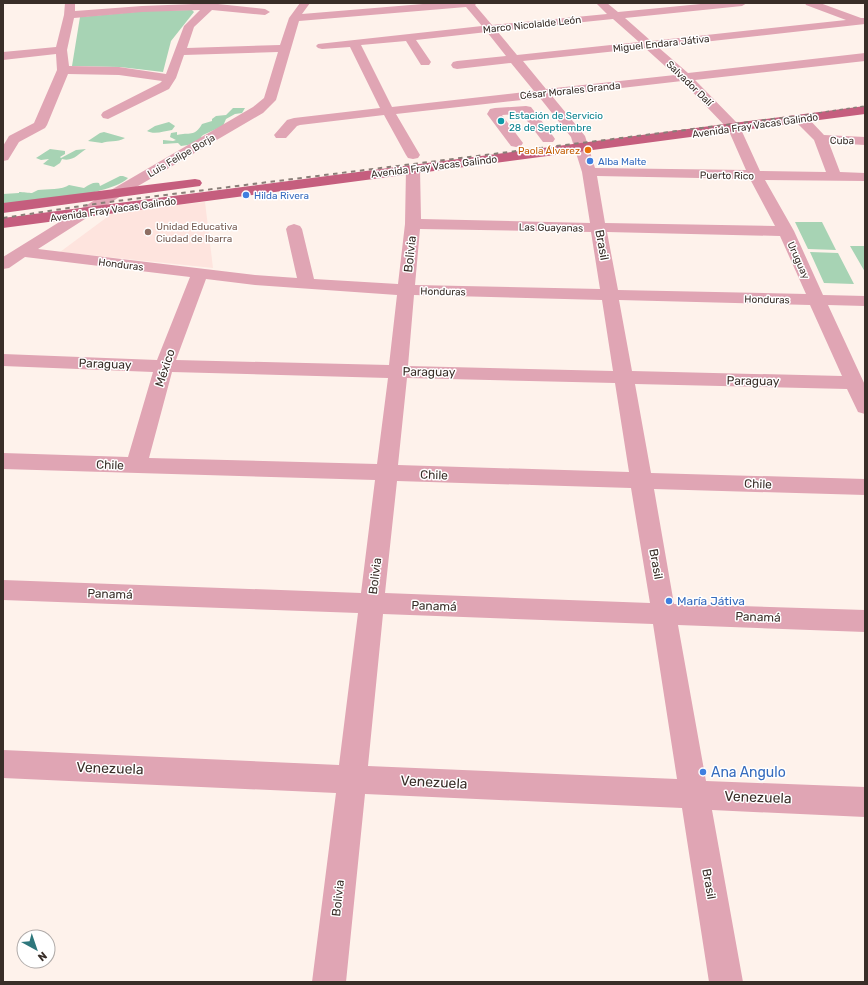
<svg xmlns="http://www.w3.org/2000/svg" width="868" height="985" viewBox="0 0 868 985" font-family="Rubik,sans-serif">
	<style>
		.education { fill: #fee4de }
		.green { fill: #a7d3b4 }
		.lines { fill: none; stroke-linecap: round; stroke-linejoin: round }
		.minor { fill: #e0a5b4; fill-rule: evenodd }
		.major { fill: #c55e7e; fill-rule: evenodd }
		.rail-far1 { stroke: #8a7e78; stroke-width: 1.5; stroke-dasharray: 3.5 3.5; stroke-linecap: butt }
		.rail { stroke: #8a7e78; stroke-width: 2; stroke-dasharray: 4.5 4.5; stroke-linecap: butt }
		.culture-dot { fill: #0f9aa8; stroke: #fff; stroke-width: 1.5 }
		.food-dot { fill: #e8710a; stroke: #fff; stroke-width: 1.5 }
		.shop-dot { fill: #3f7fe0; stroke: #fff; stroke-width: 1.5 }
		.education-dot { fill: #8d6e63; stroke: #fff; stroke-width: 1.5 }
		.labels { text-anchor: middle; stroke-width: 3; stroke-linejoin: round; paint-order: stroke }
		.far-street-label { font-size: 10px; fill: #392e28; stroke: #fff }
		.far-culture-label { font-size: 10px; fill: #0d838f; stroke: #fff; text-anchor: start }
		.far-food-label { font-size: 10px; fill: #c56008; stroke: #fff; text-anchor: end }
		.far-shop-label { font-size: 10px; fill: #366cbe; stroke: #fff; text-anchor: start }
		.far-education-label { font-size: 10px; fill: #785e54; stroke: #fff; text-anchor: start }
		.street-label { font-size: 12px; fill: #392e28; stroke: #fff }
		.shop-label { font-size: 12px; fill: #366cbe; stroke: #fff; text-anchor: start }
		.near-street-label { font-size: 14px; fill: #392e28; stroke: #fff }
		.near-shop-label { font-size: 14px; fill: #366cbe; stroke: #fff; text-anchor: start }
	</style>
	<rect width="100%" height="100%" fill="#fef2eb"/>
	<path class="education" d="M205,202L213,268L60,252L114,212Z"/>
	<path class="green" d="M192,10L194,12L171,41L163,72L120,67L72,66L80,17L146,11Z
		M233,108H245L242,113L235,114L226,119L223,126L203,135L201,137L202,139L188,145L181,146L178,143L163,144V140L173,141L176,140L170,137L171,133L177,132V135C189,132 195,137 202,124L212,121V119L216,116L226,115Z
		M169,122L175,126L172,130C165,131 154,135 147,131L155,126Z
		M104,132L125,138C117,143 108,140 102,143L88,141L100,133Z
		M50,149L65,151V154L60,157L61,158L76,150L86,149C78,154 73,162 62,159L60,163L54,167L43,164L49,159L41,160L36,158Z
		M120,176H123L128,178C110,196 31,201 3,204V194L19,193V192C23,192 29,193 32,193C34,192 36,191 38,190C46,189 63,190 69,185L84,188C90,184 93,182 99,183L100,186Z
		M795,222H822L836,250L808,249Z
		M850,246H865V272Z
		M810,252L838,253L854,284L824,283Z"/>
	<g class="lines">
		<path class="minor" d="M65,3H75V11L142,6L219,3L218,4L265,9L270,12L265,15L212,10L194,27L187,48L280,45L289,18L300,3H310L302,14L435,3H477L475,5L492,25L607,14L596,3H607L618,12L711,3H747L742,6L625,18L651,41L846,20L806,5L805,3H820L861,18H865V24L658,47L688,73L865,53V61L695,80L739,125L760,171L826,172L814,140L796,122L794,119L796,116H806L824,135L865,137V145L829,143L840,172L865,173V181L765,180L794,231L823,295L865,296V306L828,305L865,385V414L858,412L847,389L635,384L651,473L865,479V495L654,489L674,604L865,610V632L678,625L706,781L865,787V817L712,810L743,982H709L682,808L365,794L346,982H312L336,793L3,778V750L339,765L358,613L3,600V580L361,593L375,480L3,469V453L128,457L153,372L3,366V354L157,360L190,277L25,257L9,268L3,269V257L111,190L253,107L264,98L278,52L184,55L176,78L169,89L108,119L103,118L101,115L103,112L160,83L162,81L119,75L68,74L47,125L45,128L19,142L8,160L3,161V146L9,136L34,123L57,70L56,54L3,60V52L56,47L64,15ZM466,7L482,26L318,44L316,46L318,48L322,49L350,47L380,108L294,118L287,120L274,135L276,138H286L297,126L300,125L384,115L406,155L408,158L413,159L418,158L420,155L396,114L540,98L571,137L582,172L590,223L421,219L420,169L418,166L413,165L408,166L406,169L405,224L398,284L314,279L302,229L300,226L294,224L288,226L286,229L297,278L255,275L38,249L121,196L263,113L276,100L299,21ZM200,10L184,26L166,74L119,67L69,66L67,50L74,18L142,12ZM613,19L639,42L517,55L497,31ZM487,32L506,56L457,61L453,62L451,65L453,68L457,69L511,63L534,91L392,107L361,45L406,41L421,65H429L431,62L416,40ZM645,48L675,75L546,89L523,61ZM682,81L728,129L746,170L595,168L585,136L552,96ZM597,176L750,179L775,226L605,223ZM420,229L591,232L600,289L415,285ZM607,232L780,236L806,294L618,290ZM206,279L255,285L397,295L389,365L176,360ZM414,295L602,300L613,371L408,366ZM619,300L810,305L842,376L632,371ZM172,372L388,378L377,464L149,458ZM407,378L615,383L629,472L398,465ZM397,481L631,488L650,603L385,593ZM383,614L653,624L677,779L368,766Z
			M526,106L531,107L553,136L555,139L553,142H543L522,114L502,115L523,143L521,146L516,147L511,146L487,114L490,109L495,108Z"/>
		<path class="major" d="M865,106V114L3,228V218Z
			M195,179L200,180L202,183L200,186L3,213V203Z"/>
		<path class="rail-far1" d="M791,117L865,106"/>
		<path class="rail" d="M3,218L101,203L797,116"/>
	</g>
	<circle class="culture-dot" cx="501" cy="121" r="4"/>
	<circle class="food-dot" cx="588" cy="150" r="4"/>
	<g class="shop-dot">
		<circle cx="590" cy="161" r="4"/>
		<circle cx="246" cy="195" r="4"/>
		<circle cx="669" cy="601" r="4"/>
		<circle cx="703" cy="772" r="4"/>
	</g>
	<circle class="education-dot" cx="148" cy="232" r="4"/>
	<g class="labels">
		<g class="far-street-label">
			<text transform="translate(532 24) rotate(-6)" y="4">Marco Nicolalde León</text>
			<text transform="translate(661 43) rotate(-6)" y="4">Miguel Endara Játiva</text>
			<text transform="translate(690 83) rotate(44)" y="4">Salvador Dalí</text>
			<text transform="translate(570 90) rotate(-6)" y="4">César Morales Granda</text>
			<text transform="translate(755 125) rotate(-8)" y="4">Avenida Fray Vacas Galindo</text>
			<text transform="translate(842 140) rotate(1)" y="4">Cuba</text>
			<text transform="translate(181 155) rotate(-30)" y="4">Luis Felipe Borja</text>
			<text transform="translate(434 166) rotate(-7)" y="4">Avenida Fray Vacas Galindo</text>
			<text transform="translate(727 175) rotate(1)" y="4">Puerto Rico</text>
			<text transform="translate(113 209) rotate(-8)" y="4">Avenida Fray Vacas Galindo</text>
			<text transform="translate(551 227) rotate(1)" y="4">Las Guayanas</text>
			<text transform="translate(799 260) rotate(66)" y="4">Uruguay</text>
			<text transform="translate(121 264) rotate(7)" y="4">Honduras</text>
			<text transform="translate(443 291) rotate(1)" y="4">Honduras</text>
			<text transform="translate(767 299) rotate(1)" y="4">Honduras</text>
		</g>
		<g class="far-culture-label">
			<text x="509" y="119">Estación de Servicio<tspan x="509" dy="12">28 de Septiembre</tspan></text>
		</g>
		<g class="far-food-label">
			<text x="580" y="154">Paola Álvarez</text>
		</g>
		<g class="far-shop-label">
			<text x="598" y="165">Alba Malte</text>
			<text x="254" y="199">Hilda Rivera</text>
		</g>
		<g class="far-education-label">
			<text x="156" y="230">Unidad Educativa<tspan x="156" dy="12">Ciudad de Ibarra</tspan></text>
		</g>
		<g class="street-label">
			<text transform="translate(602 245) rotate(80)" y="4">Brasil</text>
			<text transform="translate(410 254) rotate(-84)" y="4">Bolivia</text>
			<text transform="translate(105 364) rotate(2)" y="4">Paraguay</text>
			<text transform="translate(165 368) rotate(-72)" y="4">México</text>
			<text transform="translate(429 372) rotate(1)" y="4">Paraguay</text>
			<text transform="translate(753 381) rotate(1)" y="4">Paraguay</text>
			<text transform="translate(110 465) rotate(2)" y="4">Chile</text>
			<text transform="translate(434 475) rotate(2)" y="4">Chile</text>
			<text transform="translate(758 484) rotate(2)" y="4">Chile</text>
			<text transform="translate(656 564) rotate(80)" y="4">Brasil</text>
			<text transform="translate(375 576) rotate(-83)" y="4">Bolivia</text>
			<text transform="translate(110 594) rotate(2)" y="4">Panamá</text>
			<text transform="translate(434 606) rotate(2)" y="4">Panamá</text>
			<text transform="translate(758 617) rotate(2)" y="4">Panamá</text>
			<text transform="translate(709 884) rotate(80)" y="4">Brasil</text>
			<text transform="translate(338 898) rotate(-84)" y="4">Bolivia</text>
		</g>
		<g class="shop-label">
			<text x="677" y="605">María Játiva</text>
		</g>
		<g class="near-street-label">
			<text transform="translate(110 768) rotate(2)" y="5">Venezuela</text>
			<text transform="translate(434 782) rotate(3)" y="5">Venezuela</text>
			<text transform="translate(758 797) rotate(2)" y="5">Venezuela</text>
		</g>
		<g class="near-shop-label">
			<text x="711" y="777">Ana Angulo</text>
		</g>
	</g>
	<rect width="868" height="985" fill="none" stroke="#392e28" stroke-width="8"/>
	<g transform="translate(36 949) rotate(140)"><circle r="19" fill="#ffffff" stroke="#b0aba9"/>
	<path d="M0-3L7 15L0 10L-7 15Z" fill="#2e777c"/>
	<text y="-6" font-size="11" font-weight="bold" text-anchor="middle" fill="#392e28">N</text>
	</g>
</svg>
